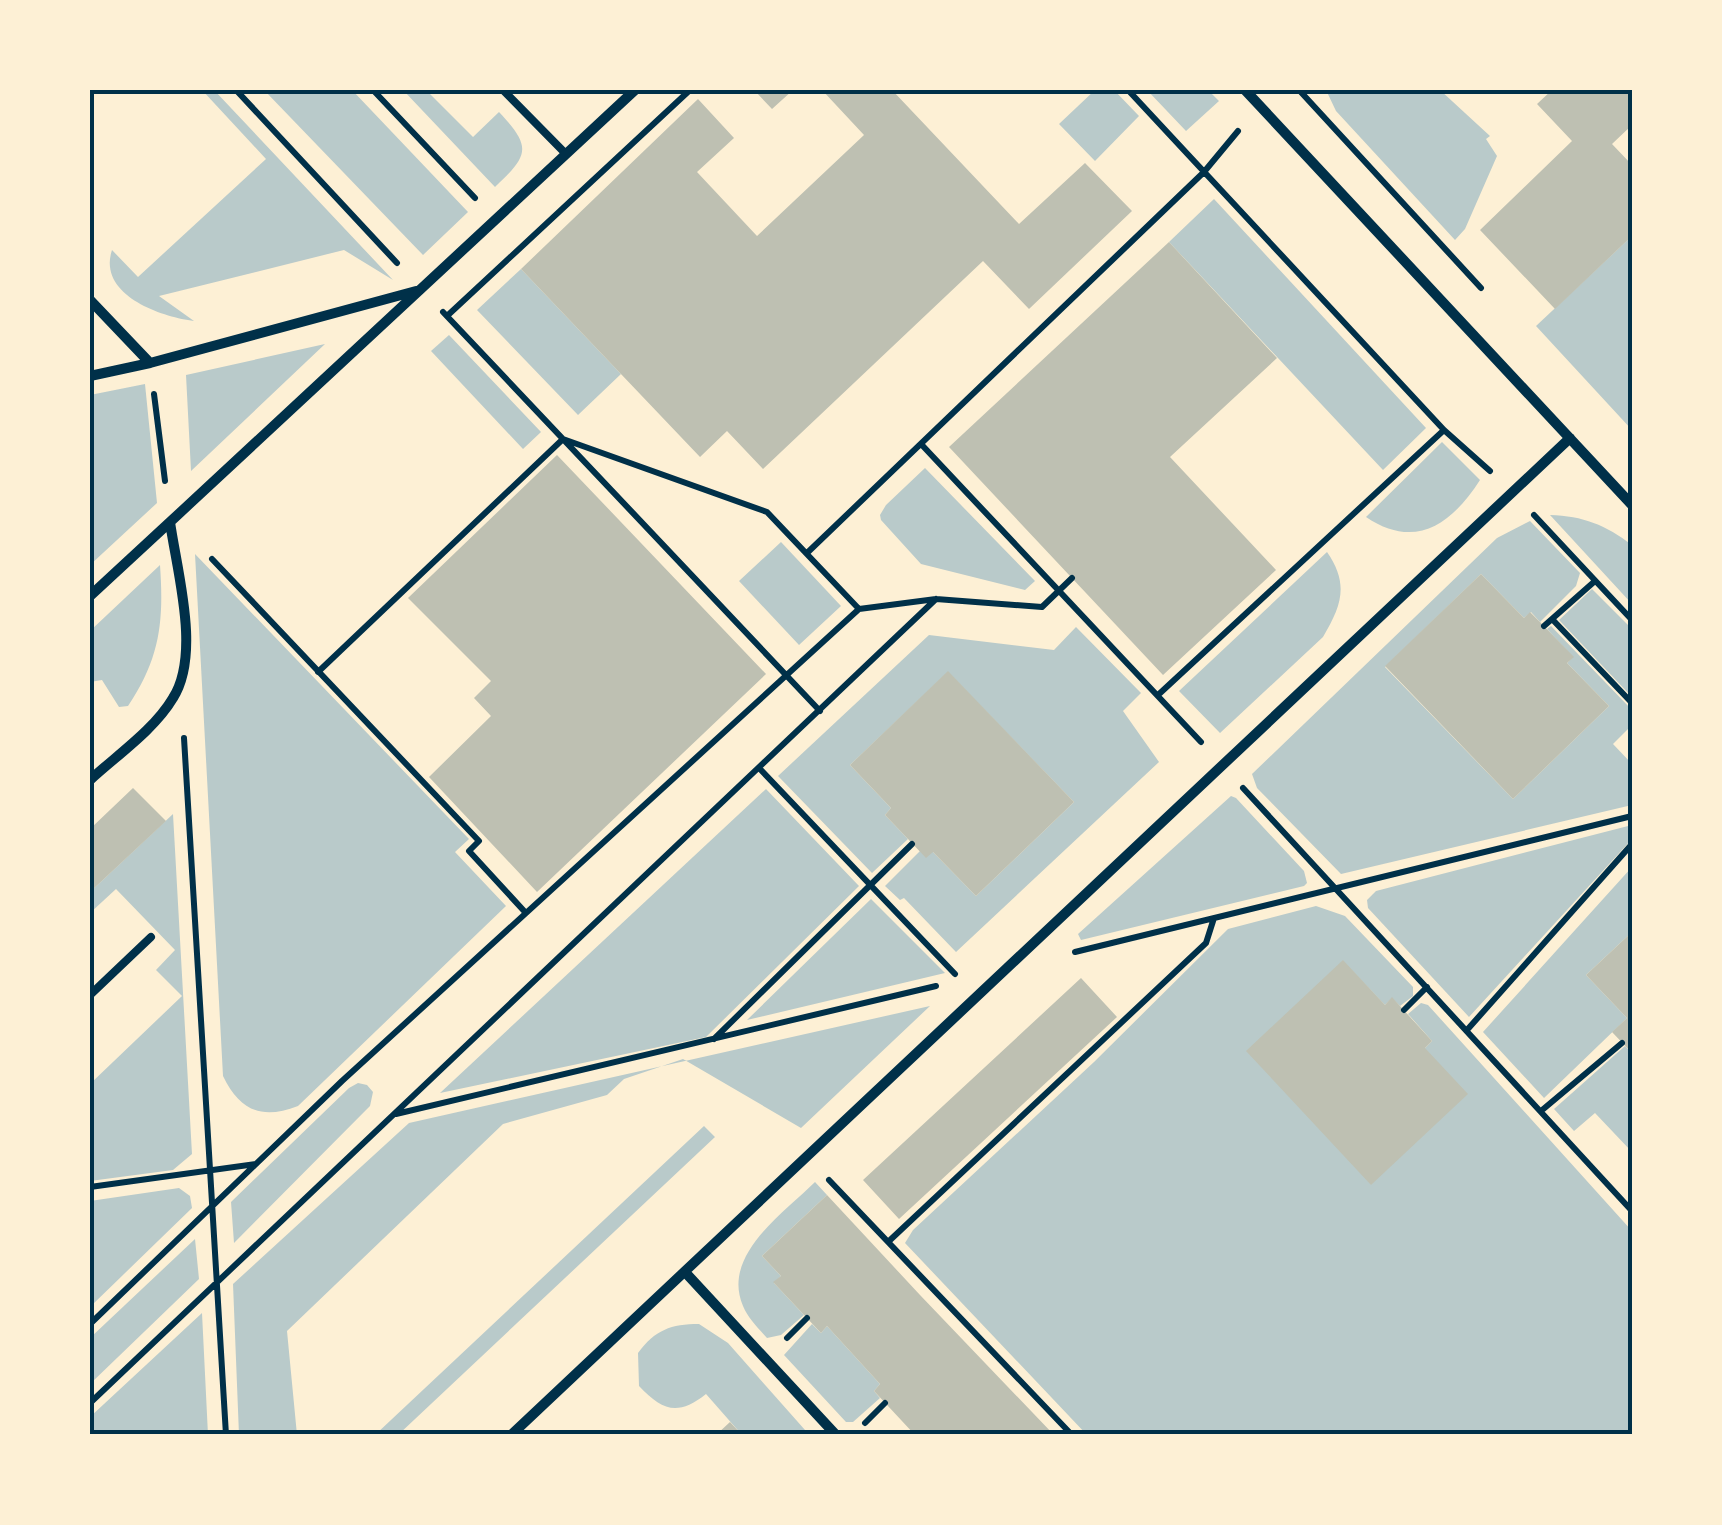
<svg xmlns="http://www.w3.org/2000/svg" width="1722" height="1525" viewBox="0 0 1722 1525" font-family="'Titillium Web',sans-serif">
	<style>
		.green { fill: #b9caca }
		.building { fill: #bec0b2 }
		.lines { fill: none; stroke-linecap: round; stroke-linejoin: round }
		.path { stroke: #003049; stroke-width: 6 }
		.service { stroke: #003049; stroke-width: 8 }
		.minor { stroke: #003049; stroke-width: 10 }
		.neatline { fill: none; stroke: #003049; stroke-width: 4 }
	</style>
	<rect width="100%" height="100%" fill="#fdf0d5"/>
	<path class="green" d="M202,90H214L393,280L344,250L159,296L194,321C161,317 97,295 112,250L138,277L266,159Z
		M264,90H352L468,212L423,255Z
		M403,90H426L473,137L499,112C532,147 529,155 495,187Z
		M1095,90H1114L1139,116L1095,161L1059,124Z
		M1147,90H1208L1219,101L1186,131Z
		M1326,90H1440L1490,136L1486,139L1497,156L1465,229L1455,240L1336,111Z
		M1214,199L1426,428L1383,470L1169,242Z
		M1632,236V430L1536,326Z
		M521,269L621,374L578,415L477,310Z
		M449,335L541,432L523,449L431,351Z
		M325,344L191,471L186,375Z
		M145,384L157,503L90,565V395Z
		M1442,442L1480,480C1451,525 1415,550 1366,517Z
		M925,468L1035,581L1025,590L921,564L881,520L880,515L886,505Z
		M1550,515C1583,516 1606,525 1632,545V604Z
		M1530,521L1580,573L1576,586L1540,622L1531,612L1524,618L1481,574L1385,667L1513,799L1609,706L1567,663L1573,657L1547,629L1551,626L1632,710V725L1613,744L1632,764V805L1341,874L1257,788L1252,774L1497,538Z
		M781,542L841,606L799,645L739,581Z
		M1327,552C1349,584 1342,605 1323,637L1220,733L1179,691Z
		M195,554L469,839L455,852L506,906L298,1106C262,1120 240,1111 223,1076Z
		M160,565C164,622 160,658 128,706L119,707L102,680L90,682V631Z
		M1592,589L1632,629V697L1559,620Z
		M1076,627L1141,693L1123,711L1159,762L956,952L904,898L900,900L885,886L920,851L933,852L976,896L1074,802L948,672L850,765L891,808L885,815L908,839L872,873L778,776L929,635L1054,650Z
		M766,789L859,886L706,1037L440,1093Z
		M1231,796L1236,798L1304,871L1307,883L1304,886L1081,940L1078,934Z
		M173,814L192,1154L173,1170L90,1181V1084L182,996L156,970L175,950L116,889L90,913V892Z
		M1632,825V839L1469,1017L1368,908L1367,900L1376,891Z
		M1632,867V932L1586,975L1627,1018L1544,1098L1483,1032Z
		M871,899L945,973L747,1020Z
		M1316,906L1345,916L1413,987V996L1400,1006L1392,998L1385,1005L1343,961L1425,1048L1432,1041L1408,1014L1421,1003L1428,1005L1632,1231V1435H1087L905,1243L913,1230L1094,1062L1228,929Z
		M930,1006L801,1128L683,1059L624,1079L607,1095L503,1124L287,1331L297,1435H239L233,1284L409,1123Z
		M1625,1046L1632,1053V1152L1595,1113L1574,1131L1554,1109Z
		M358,1083L367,1085L373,1092L370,1106L234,1243L231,1202L349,1088Z
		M704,1126L715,1137L398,1435H375Z
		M815,1182L827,1195L762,1256L781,1276L774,1283L804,1315L781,1335L767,1338C758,1328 748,1318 743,1306C721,1255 784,1213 815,1182Z
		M179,1188L190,1196L192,1208L90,1307V1201Z
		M195,1239L199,1279L90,1384V1338Z
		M202,1313L208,1435H90V1417Z
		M699,1324L728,1343L805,1430L799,1435H742L706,1394C677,1417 662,1410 639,1386L638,1353C655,1330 671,1324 699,1324Z
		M812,1324L821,1333L827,1326L880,1384L874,1391L880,1398L853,1422H846L784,1355Z"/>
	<path class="building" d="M754,90H793L772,109Z
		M822,90H892L1019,224L1085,163L1132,211L1029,309L983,261L763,469L727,431L700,457L521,269L698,99L734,138L697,172L757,236L864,135Z
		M1552,90H1632V125L1612,144L1632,165V236L1555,309L1480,230L1572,141L1537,104Z
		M1169,242L1277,358L1170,457L1276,570L1163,675L949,447Z
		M557,455L766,674L537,892L429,777L491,716L474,698L491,681L408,598Z
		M1481,574L1524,618L1530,612L1540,622L1574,657L1567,663L1609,706L1513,799L1385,666Z
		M948,671L1074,802L976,896L933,852L926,858L908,839L885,815L891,808L850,765Z
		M133,788L166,821L90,892V829Z
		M1632,932V1053L1612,1032L1627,1018L1586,975Z
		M1343,960L1385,1005L1392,997L1400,1006L1432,1041L1425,1048L1468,1094L1371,1185L1246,1051Z
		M1081,978L1117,1017L899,1219L863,1180Z
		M827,1195L920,1295L1054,1435H915L874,1391L880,1384L827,1326L821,1333L773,1282L781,1276L762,1256Z
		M730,1422L742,1435H716Z"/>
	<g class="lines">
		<path class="path" d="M236,90L397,263
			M373,90L475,198
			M1128,90L1444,430L1490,471
			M1299,90L1481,288
			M443,312L820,711
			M447,316L690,90
			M154,394L165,481
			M921,444L1201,742
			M1534,515L1632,620
			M807,553L1204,172L1238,131
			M212,559L479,841L469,851L525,912
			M1552,619L1632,703
			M1544,626L1595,581
			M318,672L563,439L767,512L859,609
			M1158,695L1444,430
			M184,738L226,1435
			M759,768L955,974
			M1243,788L1632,1211
			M1075,952L1632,816
			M1404,1010L1427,987
			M1467,1030L1632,844
			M714,1039L912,844
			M1541,1111L1622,1043
			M396,1114L936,986
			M829,1180L1072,1435
			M90,1187L256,1164
			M888,1242L1206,943L1214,918
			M90,1324L342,1081L859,609L936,599L1042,607L1072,578
			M787,1338L807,1318
			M90,1403L936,599
			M865,1423L885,1403"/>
		<path class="service" d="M503,90L566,154
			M90,995L151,937"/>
		<path class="minor" d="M1245,90L1632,505
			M90,300L150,363L416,291
			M90,376L150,363
			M170,522L635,90
			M90,596L170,522C177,572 201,654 173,698C154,730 117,755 90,780
			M685,1272L836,1435
			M511,1435L1570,438"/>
	</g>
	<rect width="1722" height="1525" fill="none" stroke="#fdf0d5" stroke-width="185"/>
	<rect x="92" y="92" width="1538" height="1340" class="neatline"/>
</svg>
